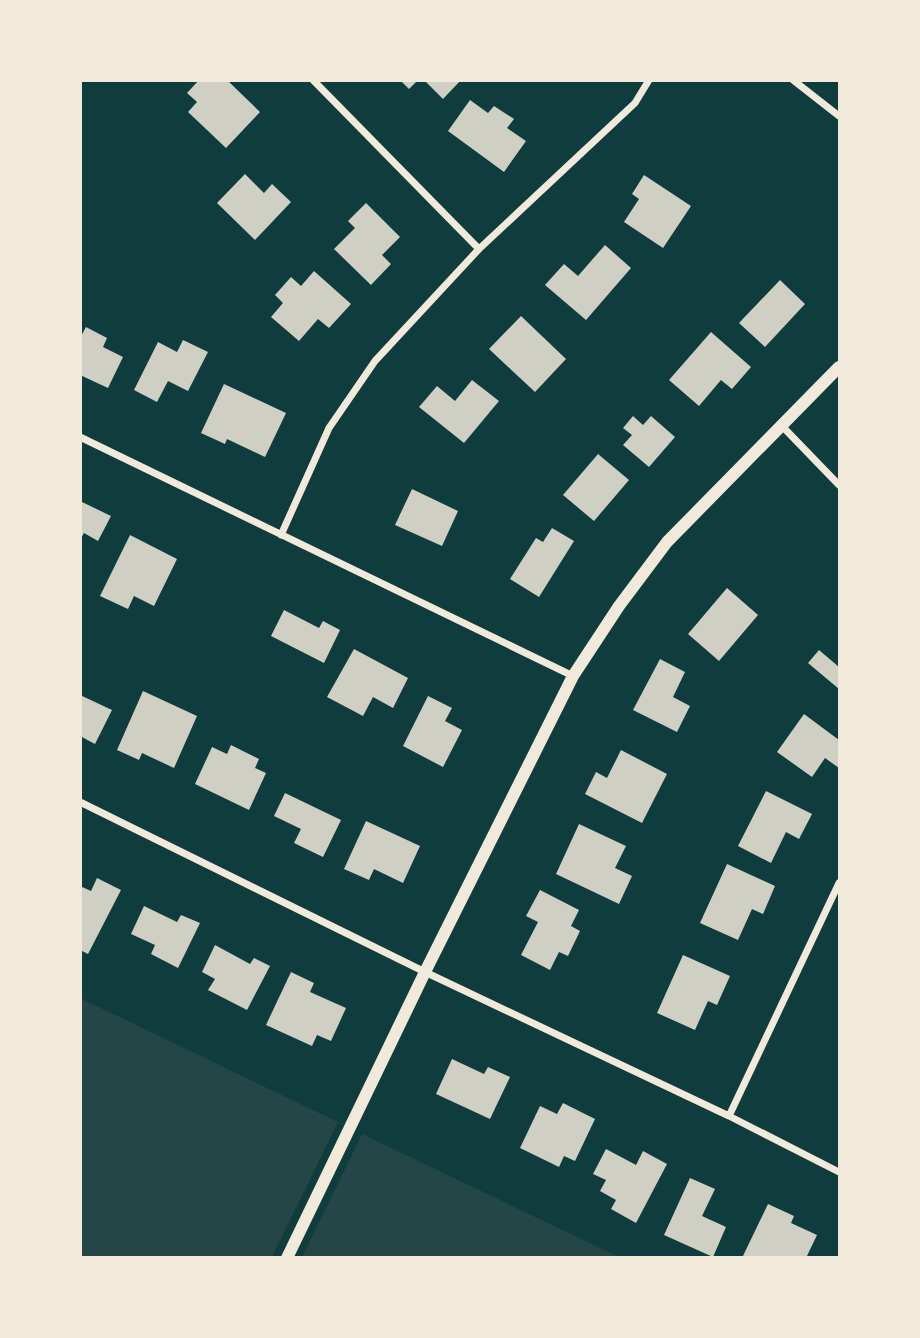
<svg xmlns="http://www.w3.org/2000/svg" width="920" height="1338" viewBox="0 0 920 1338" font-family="'IBM Plex Sans',sans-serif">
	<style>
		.green { fill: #244646 }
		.building { fill: #cfcfc3 }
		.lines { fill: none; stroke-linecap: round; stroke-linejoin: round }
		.minor { stroke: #f1e9da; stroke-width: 7 }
		.tertiary { stroke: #f1e9da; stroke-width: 12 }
	</style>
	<rect width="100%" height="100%" fill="#0f3d3e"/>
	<path class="green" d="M80,998L338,1122L272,1257H81Z
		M362,1134L619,1257H302Z"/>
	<path class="building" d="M199,80H227L260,112L226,148L188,112L197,102L187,93Z
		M400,80H418L409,89Z
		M424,80H461L443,99Z
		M470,100L488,113L494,106L514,119L507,128L526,141L504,172L448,131Z
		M245,174L264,193L272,184L291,202L255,240L217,203Z
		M644,175L691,206L663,248L624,222L639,199L632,194Z
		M366,203L400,237L382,255L391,264L371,285L334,249L355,228L348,221Z
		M605,245L631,268L586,320L545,285L564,264L578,276Z
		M314,271L351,304L329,328L318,319L299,341L271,317L283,303L275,295L291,277L301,286Z
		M780,280L805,304L765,347L739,323Z
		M521,316L566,359L535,392L489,349Z
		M86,327L107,338L103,347L123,357L108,388L80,375V338Z
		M711,332L751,367L732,389L721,380L699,406L669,380Z
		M183,340L208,352L188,391L168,381L157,402L134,390L158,342L177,352Z
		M472,380L499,401L464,443L419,407L437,386L455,401Z
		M224,384L286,413L265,457L227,439L225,444L201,433Z
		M633,416L643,425L651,416L675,437L649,467L623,445L632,435L623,428Z
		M598,454L629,480L594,521L563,495Z
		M412,489L458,511L442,546L395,525Z
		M80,501L111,516L98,541L84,533L80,540Z
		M552,528L574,541L539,597L510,579L536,538L543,542Z
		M130,535L177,559L154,606L134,596L128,609L100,596Z
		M727,588L758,615L719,661L688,634Z
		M284,610L319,628L323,621L340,630L324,663L271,636Z
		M354,649L408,678L393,708L373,697L363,716L327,697Z
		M819,650L839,667V689L808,663Z
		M660,659L685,672L673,697L690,706L677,732L633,710Z
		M143,691L197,716L174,768L142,753L139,760L117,750Z
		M80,695L112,710L95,744L80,736Z
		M428,696L452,708L445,721L462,730L443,767L403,746Z
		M804,714L839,740V768L825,758L812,777L777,752Z
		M231,745L259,759L255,768L266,773L249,810L195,784L212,747L227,754Z
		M621,750L667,774L642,823L585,794L596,772L607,778Z
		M766,791L812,814L799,839L786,832L771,863L738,846Z
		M285,793L341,820L323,857L294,843L301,829L274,816Z
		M366,821L420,846L403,883L374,869L369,880L344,869Z
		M579,824L626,846L615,868L632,876L619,904L556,874Z
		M727,864L775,886L763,914L752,909L738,940L700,923Z
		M97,878L121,890L88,954L80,950V886L91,891Z
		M540,890L579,910L571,926L580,931L568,956L559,952L550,970L521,955L538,922L526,916Z
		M144,906L177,922L181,915L200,923L178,968L151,954L155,945L131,934Z
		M215,945L250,964L254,958L270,966L247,1010L208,990L215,979L202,972Z
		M683,955L730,976L717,1005L708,1001L695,1030L657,1013Z
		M291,972L314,983L310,992L346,1008L331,1041L317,1035L312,1046L266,1025Z
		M452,1059L484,1074L488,1067L510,1077L490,1119L436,1094Z
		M563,1103L595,1119L575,1161L564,1156L559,1167L520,1148L540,1106L557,1114Z
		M606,1149L636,1165L643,1151L667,1164L636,1223L611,1209L616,1200L600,1191L606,1180L593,1174Z
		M690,1178L715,1189L702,1216L726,1227L713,1257L664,1235Z
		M768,1204L794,1216L791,1223L817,1235L806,1258H742Z"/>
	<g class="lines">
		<path class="minor" d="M313,80L479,249
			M793,80L839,116
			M782,426L839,485
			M80,437L573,676
			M281,535L329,428L375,361L479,249L635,103L649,80
			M80,802L425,972L729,1116L839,1172
			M729,1116L839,883"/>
		<path class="tertiary" d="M287,1258L425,972L573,676L619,606L667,542L839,367"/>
	</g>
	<rect width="920" height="1338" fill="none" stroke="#f1e9da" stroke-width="164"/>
</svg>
